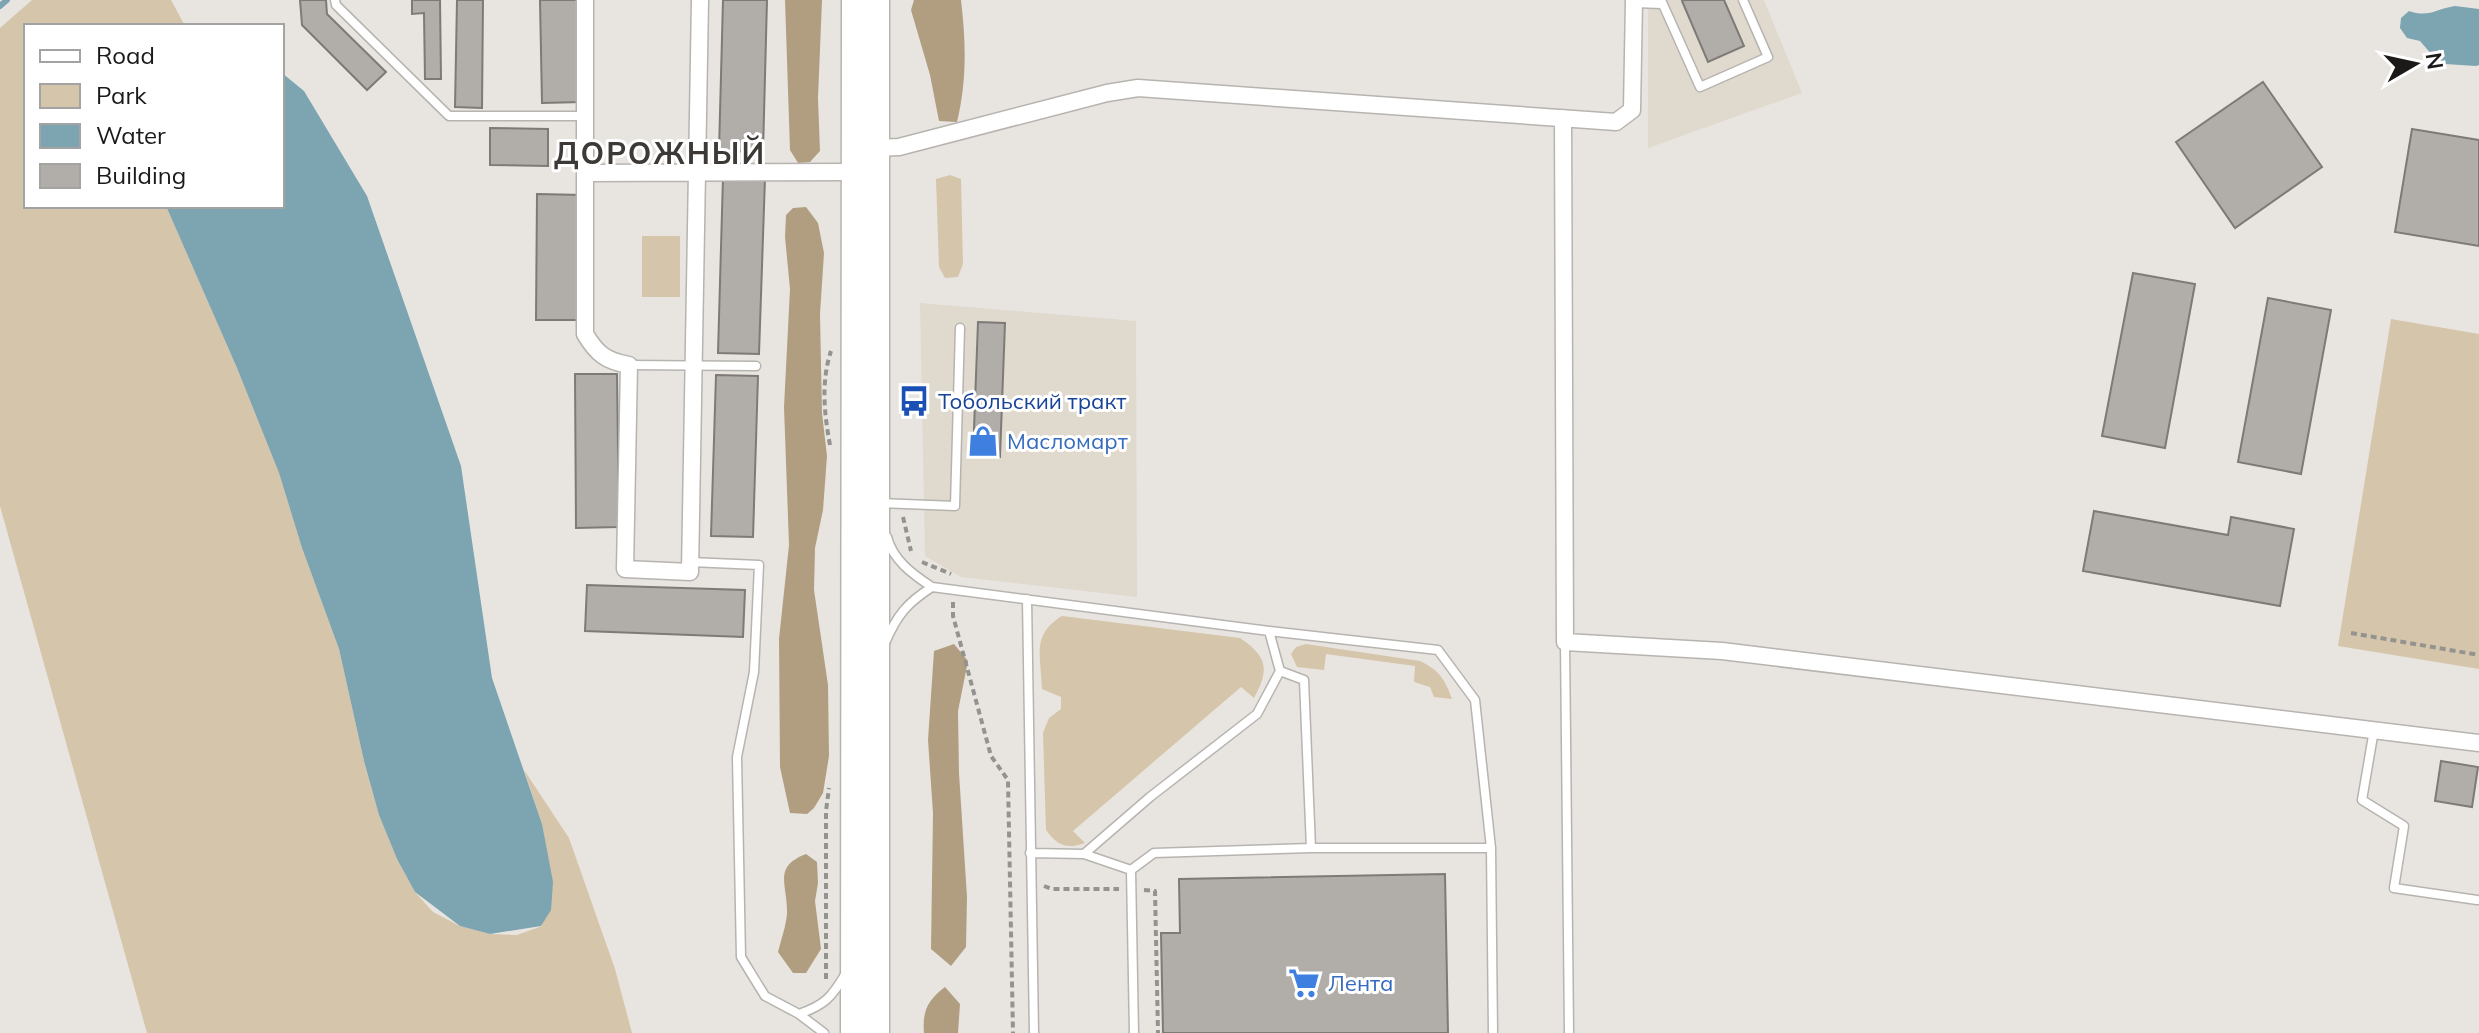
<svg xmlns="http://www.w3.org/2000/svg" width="2479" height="1033" viewBox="0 0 2479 1033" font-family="Mulish,sans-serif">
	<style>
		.built { fill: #e0d9ce }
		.green { fill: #d5c5aa }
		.forest { fill: #b19e80 }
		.water { fill: #7ca4b1 }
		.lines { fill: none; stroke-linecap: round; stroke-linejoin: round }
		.stream { stroke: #7ca4b1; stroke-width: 6 }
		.building { fill: #b1aeaa; stroke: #7d7a77; stroke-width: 2 }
		.lane-casing { stroke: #b7b4b0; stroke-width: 11 }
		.street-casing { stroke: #b7b4b0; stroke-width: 19 }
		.primary-casing { stroke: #b7b4b0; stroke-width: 27 }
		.path { stroke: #959390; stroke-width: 4; stroke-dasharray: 6 4; stroke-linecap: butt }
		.lane { stroke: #fff; stroke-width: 8 }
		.street { stroke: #fff; stroke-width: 16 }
		.primary { stroke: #fff; stroke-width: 24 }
		.labels { text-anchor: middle; stroke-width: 6; stroke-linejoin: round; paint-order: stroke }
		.transit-label { font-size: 22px; fill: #164399; stroke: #fff; text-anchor: start }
		.shop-label { font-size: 22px; fill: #366cbe; stroke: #fff; text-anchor: start }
		.district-label { font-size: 30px; font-weight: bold; letter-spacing: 2px; fill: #3c3936; stroke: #fff }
	</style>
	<rect width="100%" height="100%" fill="#e8e5e1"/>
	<path class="built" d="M1648,0H1764L1802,93L1648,148Z
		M920,303L1136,321L1137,597L961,577L925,556Z"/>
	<path class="green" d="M32,0H171L185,26H26V206H166L237,368L279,473L302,548L339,649L364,761L379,815L397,859L415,892L433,912L460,926L490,934L517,935L542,926V824L524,770L569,838L615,969L632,1033H147L0,506V28Z
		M950,175L961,179L963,264L958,277L945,278L939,267L936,179Z
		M642,236H680V297H642Z
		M2391,319L2479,334V669L2338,646Z
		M1062,616L1240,638C1267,656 1270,669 1254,698L1241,687L1073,831L1085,843C1066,850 1057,845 1046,830L1043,733L1049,718L1061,709V697L1042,689C1041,656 1031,635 1062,616Z
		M1306,644L1420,661C1439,670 1445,679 1452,699L1434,697L1430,687L1414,682L1415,666L1326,654L1324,670L1297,667L1291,654L1296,647Z"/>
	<path class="forest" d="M785,0H822L818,98L820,151L810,162L798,163L790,150Z
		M914,0H961C966,43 967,80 957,122L939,121L930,75L911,10Z
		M806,207L818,223L824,253L820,314L822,413L827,456L823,510L815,548L814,590L828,685L829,756L823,793L814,808L807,814L790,813L780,767L779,639L789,545L784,407L790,289L785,237L786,215L793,208Z
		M954,644L968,661L958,711L959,773L967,897L966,947L951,966L931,949L933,813L928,740L934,651Z
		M806,854L817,862L818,883L815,901L821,949L806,973H793L778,952C781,940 786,926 787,914C788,885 772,867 806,854Z
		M945,987L960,1004L958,1033H924C922,1011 928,1000 945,987Z"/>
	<path class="water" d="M2455,6L2479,9V65L2476,66L2445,64L2433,56L2420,41L2407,38L2400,28L2401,18L2409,11C2429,18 2436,9 2455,6Z
		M282,73L304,91L367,196L461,466L492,678L542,824L553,882L551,910L541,926L490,934L460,926L415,892L397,859L379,815L364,761L339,649L302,548L279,473L237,368L166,206H282Z"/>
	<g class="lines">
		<path class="stream" d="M0,6L7,0"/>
	</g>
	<path class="building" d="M300,0H326L327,14L386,72L367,90L302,25Z
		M412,0H440L441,79H425L424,13L412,14Z
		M457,0H483L482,108L455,107Z
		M540,0H580L582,102L542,103Z
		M723,0H767L763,152L719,151Z
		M1684,0H1724L1744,46L1708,62L1682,1Z
		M2263,82L2322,167L2235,228L2176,142Z
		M490,128L548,129V166L490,165Z
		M2412,129L2479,140V246L2395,232Z
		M723,177L765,178L759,354L718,353Z
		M537,194L583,195L581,320H536Z
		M2133,273L2195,284L2165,448L2102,436Z
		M2268,298L2331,310L2301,474L2238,462Z
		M978,322L1005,323L1000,457L973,456Z
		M575,374H617L619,527L576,528Z
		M716,375L758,376L753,537L711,536Z
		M2094,511L2228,535L2231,517L2294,529L2280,606L2083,571Z
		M587,585L745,590L743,637L585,631Z
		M2441,761L2478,767L2472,807L2435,801Z
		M1445,874L1448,1033H1163L1161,933H1180L1179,879Z"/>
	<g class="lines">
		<defs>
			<path id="lane" d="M335,0L336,5L449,116H585
				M1661,0L1700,87L1768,57L1743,0
				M1635,3L1662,4
				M629,365L756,366
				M879,503L955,506L960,328
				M887,537C893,560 912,574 932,587L1269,631L1438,650L1475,700L1491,848L1493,1033
				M690,562L759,565L754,672L737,757L741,957L765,996L799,1014
				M1027,599L1034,1033
				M1565,642L1569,1033
				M885,643C897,615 907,603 932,587
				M2374,730L2362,800L2404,826L2394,888L2477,900
				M1311,848H1491
				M1030,853L1084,854L1150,797L1257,714L1280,671
				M1084,854L1131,870
				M824,1033L799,1014C825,1005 832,997 846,973
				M1134,1033L1131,870L1154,853L1311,848L1304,680L1280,671L1269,631"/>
			<path id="street" d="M585,0V334C597,354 606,361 629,365L625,569L690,572L700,0
				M1563,118L1565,642L1722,651L2479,743
				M877,148L899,147L1107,93L1138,88L1616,122L1632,110L1634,0
				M586,173L854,172"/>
			<path id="primary" d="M853,1033L854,0
				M877,1033V0"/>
		</defs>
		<use href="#lane" class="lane-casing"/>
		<use href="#street" class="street-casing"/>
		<use href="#primary" class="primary-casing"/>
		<path class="path" d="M830,445C824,413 821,381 831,351
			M903,517L911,551
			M922,562L951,574
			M953,602V616L991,756L1008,780L1013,1033
			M2351,633L2479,655
			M1044,886L1052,889H1119
			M1144,890L1155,891L1158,1033
			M826,979V811L829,788"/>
		<use href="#lane" class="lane"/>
		<use href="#street" class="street"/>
		<use href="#primary" class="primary"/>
	</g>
	<defs>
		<symbol id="bus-bare" viewBox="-9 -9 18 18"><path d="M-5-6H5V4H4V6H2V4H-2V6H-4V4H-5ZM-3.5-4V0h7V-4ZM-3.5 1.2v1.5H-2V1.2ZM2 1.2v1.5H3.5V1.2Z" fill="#1a4fb4" stroke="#fff" stroke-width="2.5" paint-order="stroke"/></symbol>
		<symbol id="shop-bare" viewBox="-9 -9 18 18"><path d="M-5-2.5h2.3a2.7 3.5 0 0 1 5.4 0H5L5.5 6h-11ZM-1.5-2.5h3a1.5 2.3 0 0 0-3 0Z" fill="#3f7fe0" stroke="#fff" stroke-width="2.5" paint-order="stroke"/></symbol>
		<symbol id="supermarket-bare" viewBox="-9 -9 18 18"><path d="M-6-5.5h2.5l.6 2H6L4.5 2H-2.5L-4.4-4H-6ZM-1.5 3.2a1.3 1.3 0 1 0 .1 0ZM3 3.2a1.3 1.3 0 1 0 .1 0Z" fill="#3f7fe0" stroke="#fff" stroke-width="2.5" paint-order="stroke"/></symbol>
	</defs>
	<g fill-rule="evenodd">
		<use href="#bus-bare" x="892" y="379" width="44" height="44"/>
		<use href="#shop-bare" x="961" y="419" width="44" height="44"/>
		<use href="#supermarket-bare" x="1282" y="961" width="44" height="44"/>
	</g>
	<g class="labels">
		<g class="transit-label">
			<text x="938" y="409">Тобольский тракт</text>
		</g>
		<g class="shop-label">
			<text x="1007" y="449">Масломарт</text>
			<text x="1328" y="991">Лента</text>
		</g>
		<g class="district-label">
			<text x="660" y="164">ДОРОЖНЫЙ</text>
		</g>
	</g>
	<rect x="24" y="24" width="260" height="184" fill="#ffffff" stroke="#a4a3a3" stroke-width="2"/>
	<rect x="40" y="50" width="40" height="12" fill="#ffffff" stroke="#a4a3a3" stroke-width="2"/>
	<text x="96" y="64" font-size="24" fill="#1b1a19">Road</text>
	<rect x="40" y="84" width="40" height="24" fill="#d5c5aa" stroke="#a4a3a3" stroke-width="2"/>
	<text x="96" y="104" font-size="24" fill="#1b1a19">Park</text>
	<rect x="40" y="124" width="40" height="24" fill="#7ca4b1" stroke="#a4a3a3" stroke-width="2"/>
	<text x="96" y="144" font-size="24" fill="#1b1a19">Water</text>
	<rect x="40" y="164" width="40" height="24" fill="#b1aeaa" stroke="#a4a3a3" stroke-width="2"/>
	<text x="96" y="184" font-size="24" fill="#1b1a19">Building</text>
	<g transform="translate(2415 64) rotate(81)" stroke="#ffffff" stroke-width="6" paint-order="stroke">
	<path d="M0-6L14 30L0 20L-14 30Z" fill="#1b1a19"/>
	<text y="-12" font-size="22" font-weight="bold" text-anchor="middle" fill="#1b1a19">N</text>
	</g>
</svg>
